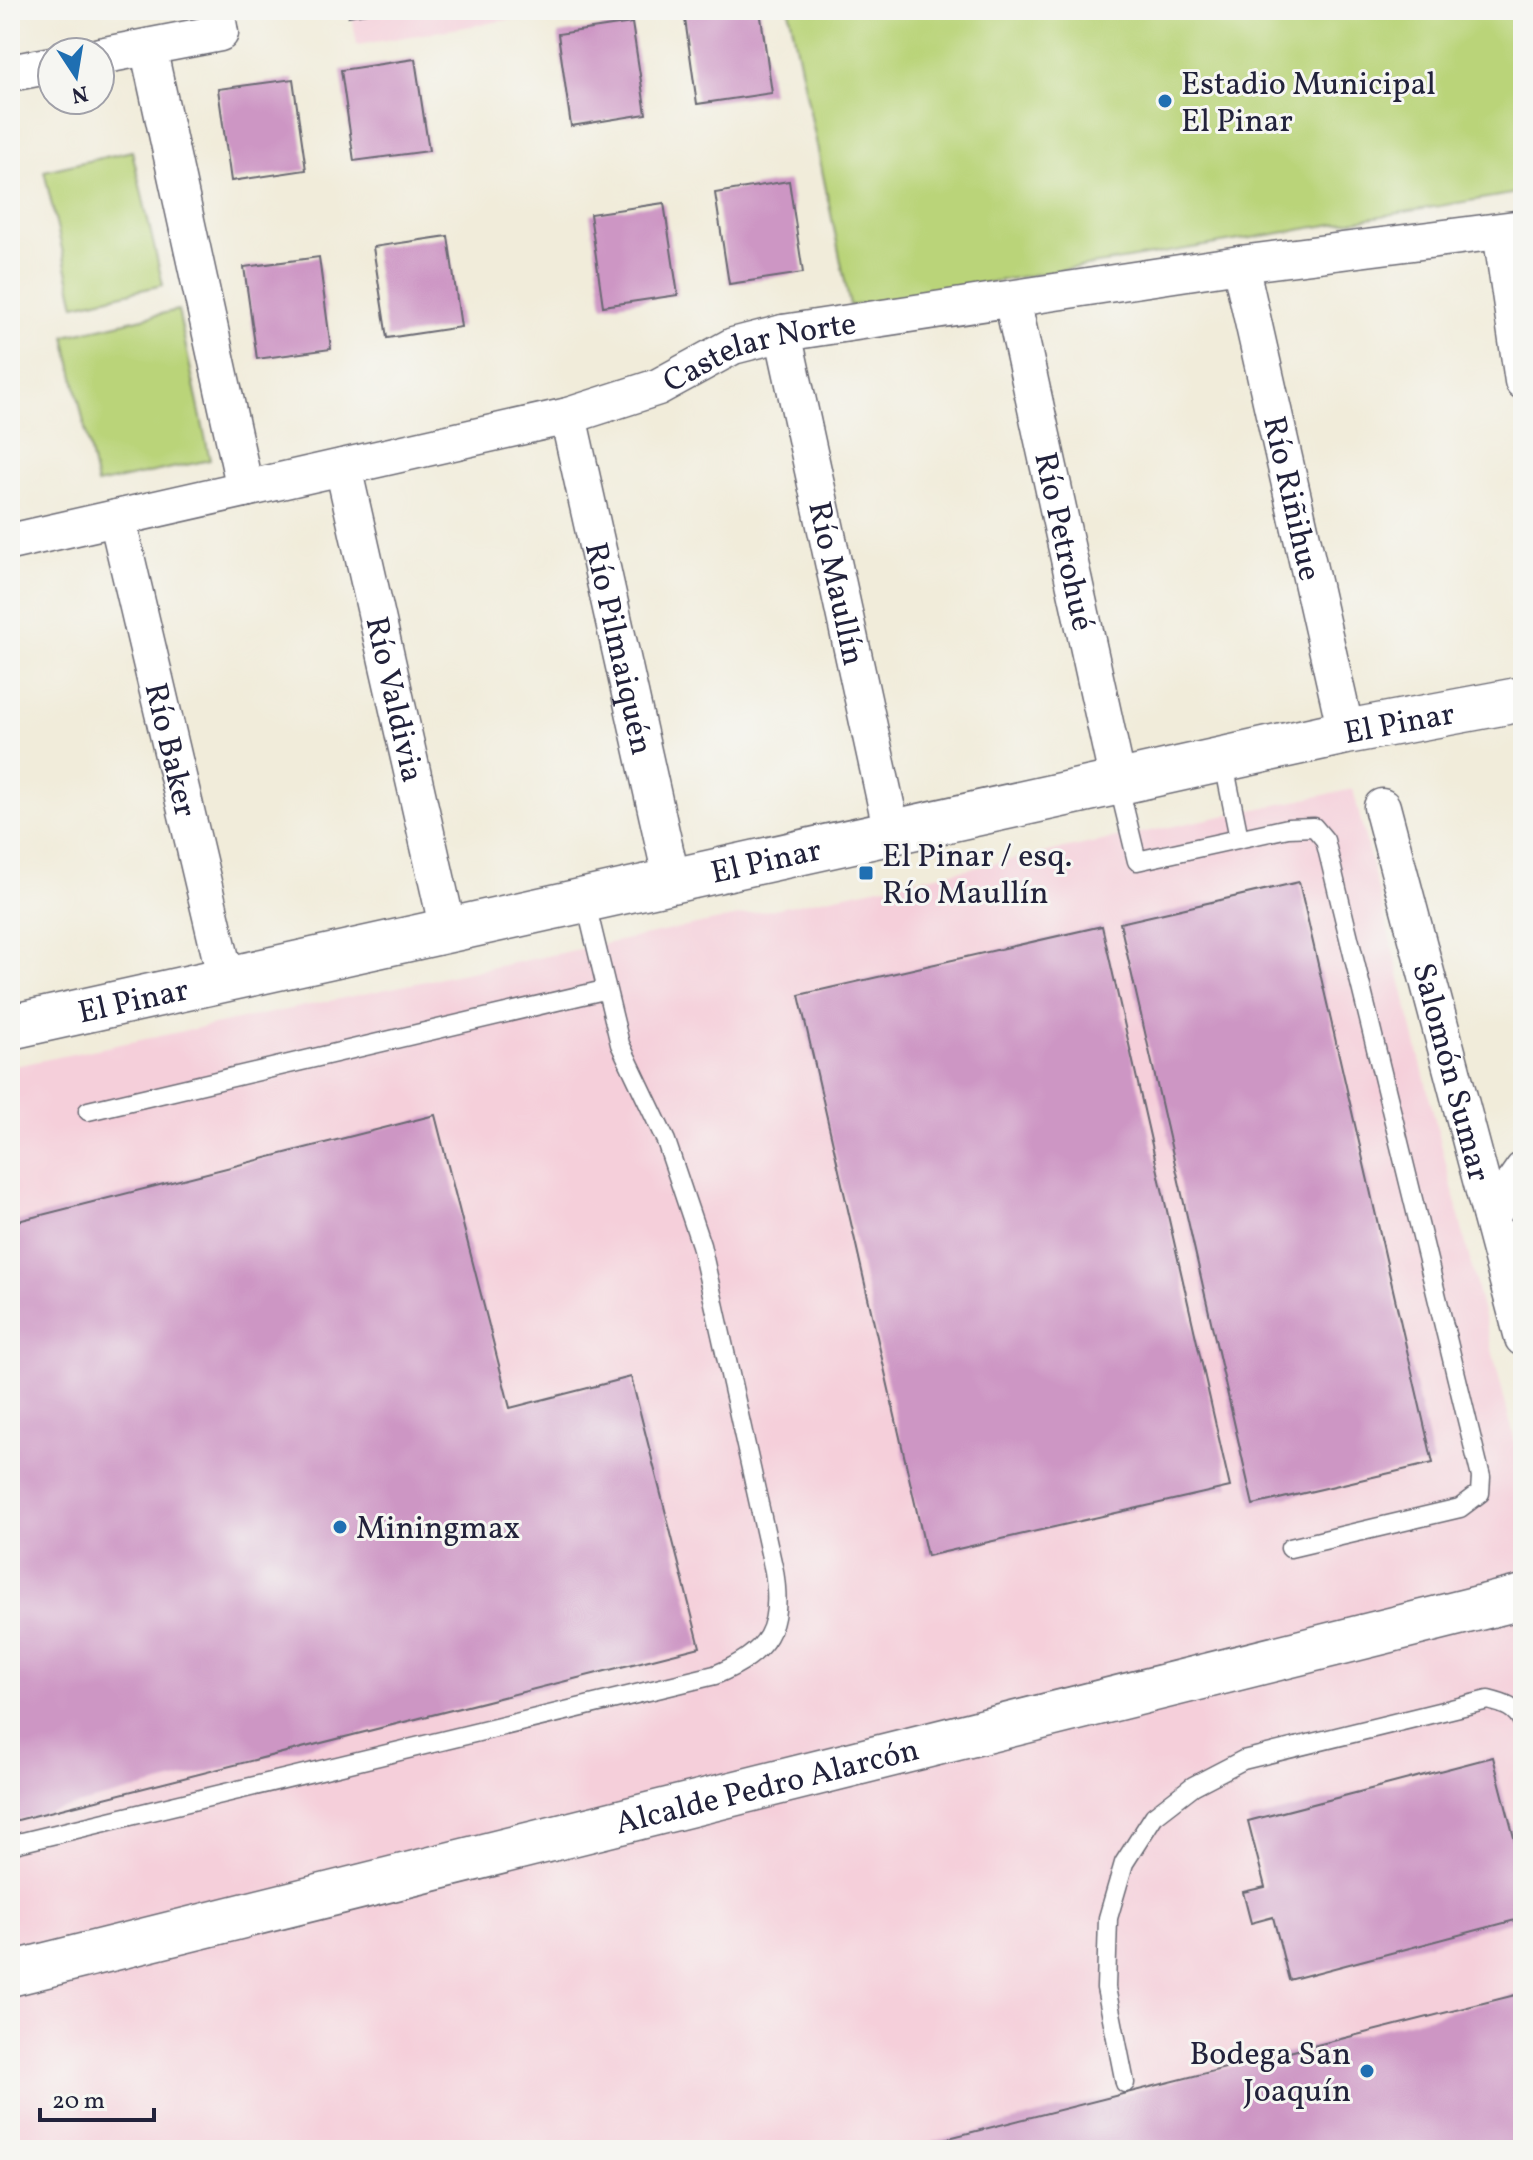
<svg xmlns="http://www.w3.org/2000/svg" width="1533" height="2160" viewBox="0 0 1533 2160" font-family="Vollkorn,serif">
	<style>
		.built { fill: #f5cfda }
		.green { fill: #bad479; stroke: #6e7b5a; stroke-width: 2 }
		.building { fill: #cd96c4 }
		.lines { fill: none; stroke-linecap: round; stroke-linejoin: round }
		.service-casing { stroke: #6a6973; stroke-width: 21 }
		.minor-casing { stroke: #6a6973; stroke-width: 39 }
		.tertiary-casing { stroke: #6a6973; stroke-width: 47 }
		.service { stroke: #fff; stroke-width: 18 }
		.minor { stroke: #fff; stroke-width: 36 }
		.tertiary { stroke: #fff; stroke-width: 44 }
		.poi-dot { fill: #1f6fb2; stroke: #f6f6f2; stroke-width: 3 }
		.labels { text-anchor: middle; stroke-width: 6; stroke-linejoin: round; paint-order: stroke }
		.poi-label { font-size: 32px; fill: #22223b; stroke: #f6f6f2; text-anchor: start }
		.street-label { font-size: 32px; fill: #22223b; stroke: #f6f6f2 }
	</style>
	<rect width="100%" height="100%" fill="#f6f6f2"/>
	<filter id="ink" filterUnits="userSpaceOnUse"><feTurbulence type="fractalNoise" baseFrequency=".0125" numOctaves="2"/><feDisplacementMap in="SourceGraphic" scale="16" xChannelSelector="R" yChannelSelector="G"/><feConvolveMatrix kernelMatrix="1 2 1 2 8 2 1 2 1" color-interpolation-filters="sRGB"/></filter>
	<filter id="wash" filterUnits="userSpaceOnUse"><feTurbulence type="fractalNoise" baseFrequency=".006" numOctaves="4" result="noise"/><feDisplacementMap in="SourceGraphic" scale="32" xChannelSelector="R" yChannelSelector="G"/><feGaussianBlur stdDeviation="1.8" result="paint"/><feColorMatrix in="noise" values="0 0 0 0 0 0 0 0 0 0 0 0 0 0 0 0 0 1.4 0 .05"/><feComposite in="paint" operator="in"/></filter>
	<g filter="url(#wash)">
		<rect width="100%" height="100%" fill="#f1ecda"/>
		<path class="built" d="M351,10H569L357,45Z
			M1353,789L1523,1474V2150H10V1067Z"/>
		<path class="green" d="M789,10H1523V192L850,306Z
			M132,151L163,285L75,305L44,171Z
			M178,310L210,460L97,484L65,336Z"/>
		<g id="blocks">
			<path class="building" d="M347,10H374V12L348,16Z
				M700,10H760L772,93L697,104L684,12Z
				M632,23L646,114L571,126L558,34Z
				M415,59L429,151L354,161L341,70Z
				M293,79L306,170L231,181L218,89Z
				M789,181L803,273L729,284L715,193Z
				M664,203L678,295L603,306L590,214Z
				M448,236L461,327L387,338L373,247Z
				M319,257L331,349L257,359L244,267Z
				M1299,882L1433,1463L1253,1505L1120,923Z
				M1102,926L1230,1487L927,1556L799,995Z
				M435,1115L510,1408L631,1377L700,1647L10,1822V1223Z
				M1493,1757L1517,1849L1523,1848V1918L1289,1980L1273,1917L1251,1923L1243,1892L1265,1887L1248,1821Z
				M1523,1993V2150H905V2149Z"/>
		</g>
	</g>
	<g filter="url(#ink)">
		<use href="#blocks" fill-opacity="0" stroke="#6a6973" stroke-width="2"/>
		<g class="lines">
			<defs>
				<path id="service" d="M1223,759L1239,838
					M1118,783L1137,861L1288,828L1314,827L1325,840L1481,1477L1480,1493L1460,1508L1290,1548
					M88,1111L604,990
					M10,1845L715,1675C769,1652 783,1629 774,1571L701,1245L666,1141L620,1044L585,900
					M1125,2083L1106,1988L1108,1918L1124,1863L1154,1816L1193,1786L1243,1760L1488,1700C1504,1704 1516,1707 1523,1723"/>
				<g id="minor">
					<path d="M148,47L245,489"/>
					<path d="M100,56L220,33L216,10"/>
					<path d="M10,73L52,65"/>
					<path d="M1501,232L1523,381"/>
					<path id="s1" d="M1240,264L1346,732"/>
					<path id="s2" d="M1012,299L1118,782"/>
					<path id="s3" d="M783,333L892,832"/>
					<path id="s4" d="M568,416L672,881"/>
					<path id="s5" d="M343,467L448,930"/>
					<path id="s6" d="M117,518L226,980"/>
					<path id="s7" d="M10,542L568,416L658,387L733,346L783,333L1240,264L1523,228"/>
					<path id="s8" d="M1382,807L1523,1338"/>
					<path d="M1491,1216L1523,1170"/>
				</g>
				<g id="tertiary">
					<path id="s9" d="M10,1027L1346,732L1523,699"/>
					<path id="s10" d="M10,1974L1523,1597"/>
				</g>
			</defs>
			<use href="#service" class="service-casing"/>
			<use href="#minor" class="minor-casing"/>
			<use href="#tertiary" class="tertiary-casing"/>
			<use href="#service" class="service"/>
			<use href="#minor" class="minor"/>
			<use href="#tertiary" class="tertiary"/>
		</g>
	</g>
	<g class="poi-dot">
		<circle cx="1165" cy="101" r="8"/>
		<rect x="858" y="865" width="16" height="16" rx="4"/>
		<circle cx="340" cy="1527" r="8"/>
		<circle cx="1367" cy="2071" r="8"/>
	</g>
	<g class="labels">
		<g class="poi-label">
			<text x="1181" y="94">Estadio Municipal<tspan x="1181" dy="37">El Pinar</tspan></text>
			<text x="882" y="866">El Pinar / esq.<tspan x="882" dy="37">Río Maullín</tspan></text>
			<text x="356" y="1538">Miningmax</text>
			<text x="1351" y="2064" text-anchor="end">Bodega San<tspan x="1351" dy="37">Joaquín</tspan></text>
		</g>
		<g class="street-label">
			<text dy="11" stroke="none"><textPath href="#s7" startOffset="776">Castelar Norte</textPath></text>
			<text dy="11" stroke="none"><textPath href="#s1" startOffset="240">Río Riñihue</textPath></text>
			<text dy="11" stroke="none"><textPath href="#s2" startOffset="248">Río Petrohué</textPath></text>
			<text dy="11" stroke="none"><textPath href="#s3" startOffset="256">Río Maullín</textPath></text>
			<text dy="11" stroke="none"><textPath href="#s4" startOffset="238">Río Pilmaiquén</textPath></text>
			<text dy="11" stroke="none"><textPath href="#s5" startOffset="238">Río Valdivia</textPath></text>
			<text dy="11" stroke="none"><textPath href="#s9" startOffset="1422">El Pinar</textPath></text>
			<text dy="11" stroke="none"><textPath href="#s6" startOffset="238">Río Baker</textPath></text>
			<text dy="11" stroke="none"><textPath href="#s9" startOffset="774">El Pinar</textPath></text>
			<text dy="11" stroke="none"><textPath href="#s9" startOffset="126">El Pinar</textPath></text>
			<text dy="11" stroke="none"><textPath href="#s8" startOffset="274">Salomón Sumar</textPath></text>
			<text dy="11" stroke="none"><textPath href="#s10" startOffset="780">Alcalde Pedro Alarcón</textPath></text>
		</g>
	</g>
	<rect width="1533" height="2160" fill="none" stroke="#f6f6f2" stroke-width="40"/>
	<g transform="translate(76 76) rotate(168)"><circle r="38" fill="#f6f6f2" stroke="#a1a1a9" stroke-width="2"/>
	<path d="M0-6L14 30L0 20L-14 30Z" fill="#1f6fb2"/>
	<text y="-12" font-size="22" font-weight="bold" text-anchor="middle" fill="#22223b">N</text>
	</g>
	<path d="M40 2108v12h114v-12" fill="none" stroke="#22223b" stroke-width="4"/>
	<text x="52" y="2108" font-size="24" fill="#22223b" stroke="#f6f6f2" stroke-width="6" paint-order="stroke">20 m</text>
</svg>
